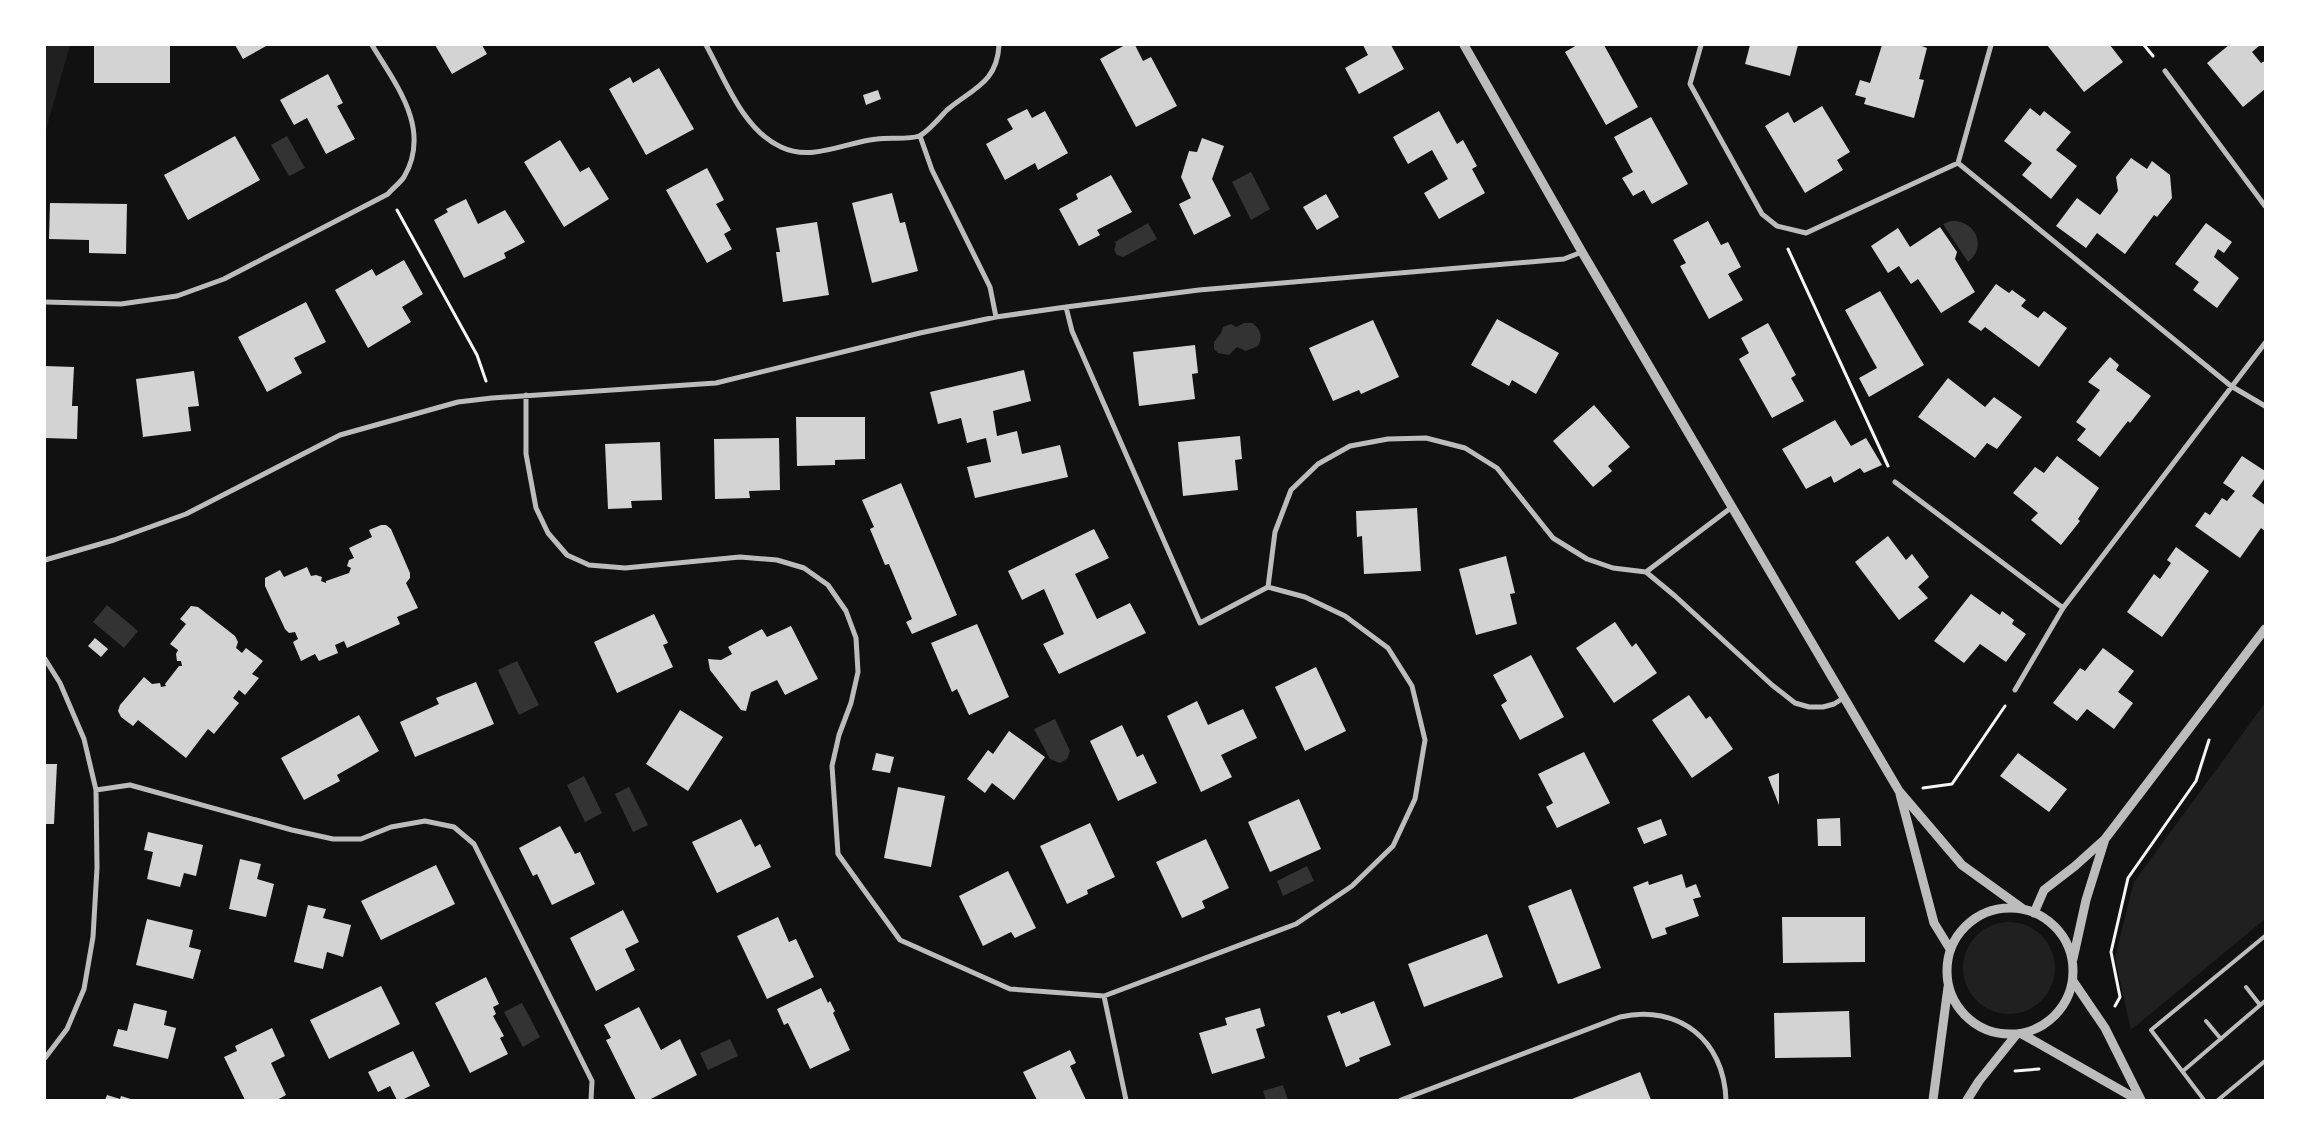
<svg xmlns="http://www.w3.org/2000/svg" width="2310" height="1145" viewBox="0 0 2310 1145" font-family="'Titillium Web',sans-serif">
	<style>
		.green { fill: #202020 }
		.water { fill: #333 }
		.building { fill: #d3d3d3 }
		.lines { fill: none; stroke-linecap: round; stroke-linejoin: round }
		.path { stroke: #f5f5f5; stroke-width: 3 }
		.service { stroke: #bcbcbc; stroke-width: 4 }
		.minor { stroke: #bcbcbc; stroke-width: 5 }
		.tertiary { stroke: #bcbcbc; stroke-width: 9 }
	</style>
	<rect width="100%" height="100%" fill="#111"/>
	<path class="green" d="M45,45H70L45,133Z
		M2265,703V919L2131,1030L2115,958L2134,882Z
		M1963 968a46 46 0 1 1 92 0a46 46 0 1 1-92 0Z"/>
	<path class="water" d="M287,136L305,168L289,176L271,145Z
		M1251,172L1270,209L1251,220L1232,182Z
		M1951,221C1975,220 1988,246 1968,262L1943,224Z
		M1148,223L1157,239L1123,257L1117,255L1114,250L1116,244L1115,242Z
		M1244,323H1252C1261,329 1263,337 1258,346L1246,351L1237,347L1229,355L1218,353L1214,349V342L1221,333L1223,327L1231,324L1236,327Z
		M107,605L138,631L124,648L93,622Z
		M517,661L539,705L519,715L498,670Z
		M1055,719L1070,751L1067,759L1060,763L1050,759L1034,729Z
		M584,776L602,813L585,822L567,785Z
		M629,787L648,825L633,832L615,794Z
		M1307,866L1314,881L1283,896L1277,881Z
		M522,1003L540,1037L523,1047L504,1012Z
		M730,1039L738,1056L708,1070L700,1053Z
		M1283,1085L1288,1100H1266L1263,1091Z"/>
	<path class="building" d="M94,45H170V83H94Z
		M235,45H268L243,59Z
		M435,45H482L487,54L452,74Z
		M1125,45H1135L1143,61L1151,57L1177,106L1136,127L1100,59Z
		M1363,45H1391L1404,69L1359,94L1345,68L1368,55Z
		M1577,45H1604L1638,107L1606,125L1565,52Z
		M1750,45H1798L1790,76L1745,64Z
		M1882,45H1919L1927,48L1919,79L1924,80L1914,118L1864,104L1866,98L1855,95L1860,80L1870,83Z
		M2047,45H2110L2123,62L2084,92Z
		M2229,45H2260L2252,52L2261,63L2265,61V89L2243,107L2207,63Z
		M659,68L694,129L646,155L609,89L630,77L633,83Z
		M328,74L343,103L337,106L355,139L326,154L307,118L294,125L280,100Z
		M878,90L881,99L866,105L863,95Z
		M1822,106L1850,152L1837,160L1843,170L1805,193L1765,126L1788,112L1794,123Z
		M2030,108L2040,116L2044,111L2071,132L2056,150L2077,166L2051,199L2022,175L2032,163L2004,141Z
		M1027,109L1032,118L1045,111L1068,153L1038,170L1035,163L1005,180L986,144L1013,129L1007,119Z
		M1439,111L1457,144L1463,140L1477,166L1472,169L1485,193L1439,219L1424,193L1448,179L1432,150L1408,164L1393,137Z
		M1651,117L1688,184L1652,204L1644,190L1633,196L1622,178L1633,172L1614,137Z
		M235,136L260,180L188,220L164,175Z
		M1202,138L1224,146L1212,179L1231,216L1194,235L1179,204L1191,198L1181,177L1189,151L1197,152Z
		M560,140L580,172L589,167L609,199L564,227L524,162Z
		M2131,158L2147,169L2152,161L2170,175L2172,198L2157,217L2154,215L2125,254L2097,233L2086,248L2056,226L2077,198L2100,215L2118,191L2116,177Z
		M707,168L724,200L716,204L731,230L724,234L732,249L707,263L666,190Z
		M1111,175L1132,212L1097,230L1100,235L1079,246L1059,209L1078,199L1076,194Z
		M892,193L900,223L905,222L918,271L872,283L852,203Z
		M1326,194L1339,217L1317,230L1303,207Z
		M466,199L478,224L505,210L525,242L504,253L506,258L464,278L434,220L448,212L446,209Z
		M50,203L127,204L126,254L89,253V240L49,239Z
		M1708,221L1721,245L1728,242L1741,267L1728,274L1743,300L1709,319L1680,266L1686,263L1673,240Z
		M817,222L829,295L783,302L776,252H780L776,228Z
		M2206,223L2232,242L2224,253L2218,249L2214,257L2239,278L2217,308L2193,290L2199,282L2175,264Z
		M1940,227L1957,252L1955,259L1975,292L1941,313L1918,279L1911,284L1899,266L1888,273L1871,246L1898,228L1910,247Z
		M404,260L423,294L402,307L411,322L368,348L335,290L372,269L376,276Z
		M1996,284L2009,293L2012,290L2026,300L2021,306L2038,318L2044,311L2067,328L2039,367L1985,327L1981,331L1968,322Z
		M1880,291L1924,365L1869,397L1859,378L1877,368L1845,310Z
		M306,302L326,342L294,358L302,373L267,392L238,337Z
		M1497,319L1559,353L1536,394L1512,380L1509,386L1471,365Z
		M1373,320L1399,377L1361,394L1359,390L1333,401L1309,348Z
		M1768,323L1796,375L1791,378L1804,401L1772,418L1739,359L1749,353L1741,338Z
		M1195,345L1198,373L1192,374L1195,399L1139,406L1133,352Z
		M2110,357L2119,365L2116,370L2151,396L2130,423L2128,421L2100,457L2077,440L2086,429L2076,422L2100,390L2088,382Z
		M45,366L74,367L72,406H78L77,439L45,438Z
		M1024,370L1031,401L993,411L997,436L1017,431L1022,454L1060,445L1068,477L975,498L967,467L991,462L986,438L967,443L961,418L938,424L930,392Z
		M194,371L199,406L188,407L191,431L143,437L136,379Z
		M1948,378L1985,407L1994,397L2022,417L1997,449L1987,443L1975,458L1918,417Z
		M1594,405L1630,447L1608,466L1612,471L1593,487L1553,441Z
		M796,417H865V459L835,460V465L797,466Z
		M1835,420L1851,446L1866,438L1882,465L1864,473L1860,468L1834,483L1831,476L1806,489L1782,449Z
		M1240,436L1242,459L1235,460L1238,490L1183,496L1178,442Z
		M779,438L780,490L749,491L750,498L715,499L714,439Z
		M660,442L662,500L631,501L632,508L608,509L605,444Z
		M2057,456L2099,488L2078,519L2080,521L2061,545L2031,520L2038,513L2013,493L2035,467L2044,473Z
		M2242,456L2265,471V478L2252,496L2265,505V531L2261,528L2240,558L2195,526L2205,512L2210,515L2222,498L2227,501L2235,491L2223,483Z
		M901,483L957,615L912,634L906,622L912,619L889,564L885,565L870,529L874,527L862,500Z
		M1417,508L1421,571L1364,574L1362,536L1357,537L1356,511Z
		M381,525H386L391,529L410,573V578L406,583L418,608L397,617L400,624L347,648L344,641L335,645L338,653L319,661L315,654L301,661L293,642L298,639L295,632L289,633L285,629L265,586V578L280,570L284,577L307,567L311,576L316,575L322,577L321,581L326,583V581L349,573L351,568L347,566L349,560L354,558L349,548L372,537L369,530Z
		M1094,529L1109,558L1075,574L1097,619L1130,603L1146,633L1059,674L1043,644L1064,634L1044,589L1022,600L1008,571Z
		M1888,536L1906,560L1912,554L1929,577L1918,587L1928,598L1899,620L1855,562Z
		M2176,547L2209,571L2162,637L2127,612L2154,574L2160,579L2171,563L2167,560Z
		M1506,556L1515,593L1510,594L1517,624L1476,635L1459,569Z
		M1971,594L2000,615L2002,611L2014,620L2012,624L2026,634L2006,662L1980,644L1964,663L1934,641Z
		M191,606L198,607L235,636L238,642L236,648L242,653L246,648L263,661L252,674L259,678L245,695L239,690L233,698L239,703L214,734L208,729L186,758L138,720L133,726L121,717L118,711L120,705L144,677L152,684L160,683L161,687L166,686L165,684L179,666H182L181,661H177L176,654L178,650L170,644L186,624L180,619Z
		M654,614L668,643L663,645L673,667L617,693L594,642Z
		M1615,622L1632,647L1636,643L1657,673L1614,703L1576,648Z
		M977,624L1009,697L969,715L957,689L952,692L931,643Z
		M791,626L818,679L785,695L777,680L751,692L746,711L741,710L710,670L708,659L721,660L732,654L728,647L762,629L767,637Z
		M95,638L108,649L101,657L88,646Z
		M2103,648L2134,671L2118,692L2133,703L2114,729L2087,709L2077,721L2053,703L2080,668L2085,671Z
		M1531,655L1564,717L1520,740L1501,705L1507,701L1493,675Z
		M1316,667L1346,731L1305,751L1275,687Z
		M476,682L494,724L415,757L400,722L439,704L436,698Z
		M1689,695L1706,719L1710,716L1733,749L1692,778L1652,720Z
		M1197,701L1208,725L1243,709L1257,738L1221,755L1232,777L1201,792L1167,716Z
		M680,710L723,737L688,791L646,764Z
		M359,715L379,751L337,775L340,781L304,800L281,758Z
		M1122,725L1137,757L1143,754L1157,783L1118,801L1090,741Z
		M1009,731L1045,757L1014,800L992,783L985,793L967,779L988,750L993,754Z
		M1584,752L1610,803L1557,828L1546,807L1553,803L1538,774Z
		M876,753L894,757L890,773L872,770Z
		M2018,753L2067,789L2049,812L2000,776Z
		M45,764H57L54,824H45Z
		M1779,773V805L1768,777Z
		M898,787L945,796L931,867L884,858Z
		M1299,799L1321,849L1270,872L1248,822Z
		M1840,818L1841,846H1818L1817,819Z
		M741,819L755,847L760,844L771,867L717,893L692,842Z
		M1661,819L1667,835L1644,844L1637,828Z
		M1090,823L1115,877L1087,890L1088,894L1067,904L1040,846Z
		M560,826L575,854L580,852L595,884L552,905L537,874L533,876L519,848Z
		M148,832L203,845L196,876L184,873L180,887L147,879L153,852L144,850Z
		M1206,839L1229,888L1202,901L1205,908L1182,918L1156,862Z
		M240,859L261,864L257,879L274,884L266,917L229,909Z
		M436,865L455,904L381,940L361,901Z
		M1008,871L1036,928L1015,938L1011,932L983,946L959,896Z
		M1682,874L1686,888L1696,884L1701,897L1693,899L1699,916L1665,928L1667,934L1652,939L1633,887L1648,881L1649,885Z
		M1571,889L1601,968L1558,984L1528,906Z
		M308,905L326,909L323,918L351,925L343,957L327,952L323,969L294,962Z
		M623,910L639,942L625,949L635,970L596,991L570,938Z
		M778,917L789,942L796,939L814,977L767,999L737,936Z
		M1782,917H1865V962L1783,963Z
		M147,919L193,930L189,947L201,950L193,979L136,965Z
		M1487,934L1503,977L1424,1007L1408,964Z
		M486,977L499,1004L493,1007L496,1014L493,1016L504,1036L500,1038L508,1054L470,1073L435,1003Z
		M381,986L400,1024L329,1059L310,1020Z
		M821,988L828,1003L830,1001L835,1011L833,1013L850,1050L810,1069L788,1023L784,1025L777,1009Z
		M1374,1001L1391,1045L1359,1058L1360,1061L1346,1067L1327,1016L1340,1011L1341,1014Z
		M134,1003L167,1011L164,1025L176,1028L168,1059L113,1046L118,1029L127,1031Z
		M639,1007L661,1050L680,1039L697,1075L649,1100H636L606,1040L611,1038L604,1025Z
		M1260,1008L1265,1026L1256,1029L1265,1058L1212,1074L1199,1033L1227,1025L1225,1018Z
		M1849,1011L1851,1057L1775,1058L1774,1013Z
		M272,1028L285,1056L271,1063L286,1095L277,1100H245L224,1057L237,1051L235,1046Z
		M1070,1050L1076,1063L1070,1066L1086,1100H1037L1023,1072Z
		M413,1051L430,1086L402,1100H397L390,1086L378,1092L368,1072Z
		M1640,1072L1651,1100H1572V1099Z
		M107,1095L120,1099L121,1096L134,1100H105Z"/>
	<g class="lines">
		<path class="path" d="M2144,45L2153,56
			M397,210L477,355L486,381
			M1788,249L1888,466
			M1923,788L1952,784L2005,706
			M2115,1006L2120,997L2111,952L2128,878L2196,781L2209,740
			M2015,1071L2039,1069"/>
		<path class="service" d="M2246,987L2260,1005
			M2206,1021L2221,1039
			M2183,1071L2265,1001
			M2204,1100L2151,1030L2265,936
			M2218,1100L2265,1061"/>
		<path class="minor" d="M706,45C725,79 743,130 781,147C812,162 846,142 877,139C890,137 908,140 919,136C927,133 941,116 947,110C971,89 997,84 999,45
			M1701,45L1690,84L1762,214L1777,226L1806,233L1958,163L2231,386L2265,406
			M2165,71L2265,206
			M920,136L932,170L990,287L996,317
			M1958,163L1991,45
			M45,302L121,304L177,296L224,279L388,194C393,188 400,183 404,177C432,129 396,85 372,45
			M1066,307L1072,331L1200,623L1268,587
			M526,395V454L536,508L548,533L567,555L589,565L625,568L740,557L777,560L804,568L828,585L846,611L856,638L858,672L851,703L839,735L832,766L838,854L900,940L1010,989L1104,996L1296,924L1352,886L1393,846L1415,799L1425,740L1412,686L1388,648L1345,616L1305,597L1268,587L1275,532L1291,490L1318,464L1350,446L1388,439L1426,438L1465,448L1497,468L1553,538L1587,559L1613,568L1646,572L1675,596L1772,685L1795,703L1809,707H1823L1834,704L1845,697
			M1895,482L2063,608
			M45,560L114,540L186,514L340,435L458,402L492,398L716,383L920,333L996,317L1066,307L1199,290L1564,259L1582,252
			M1646,572L1732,507
			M45,659L60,683L84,739L96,790L97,868L93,937L84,989L67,1029L45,1058
			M2015,690L2063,608L2265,343
			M96,790L130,785L292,830L333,839H361L391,827L425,821L454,827L474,844L592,1081L591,1100
			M1104,996L1126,1100
			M1401,1100L1620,1017C1679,1004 1724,1040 1726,1100"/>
		<path class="tertiary" d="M1464,45L1582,252L1899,791L1962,865L2023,909
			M1900,794L1934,923L1950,949
			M1947 971a63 63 0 1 1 126 0a63 63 0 1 1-126 0Z
			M2034,913L2044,890L2075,866L2105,839L2265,629
			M2073,959L2086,900L2105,839
			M2073,981L2105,1028L2141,1100
			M2022,1034L2138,1100
			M1933,1100L1948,987
			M1967,1100L1979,1081L2016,1035"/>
	</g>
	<rect width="2310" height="1145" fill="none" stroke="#ffffff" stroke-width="92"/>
</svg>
